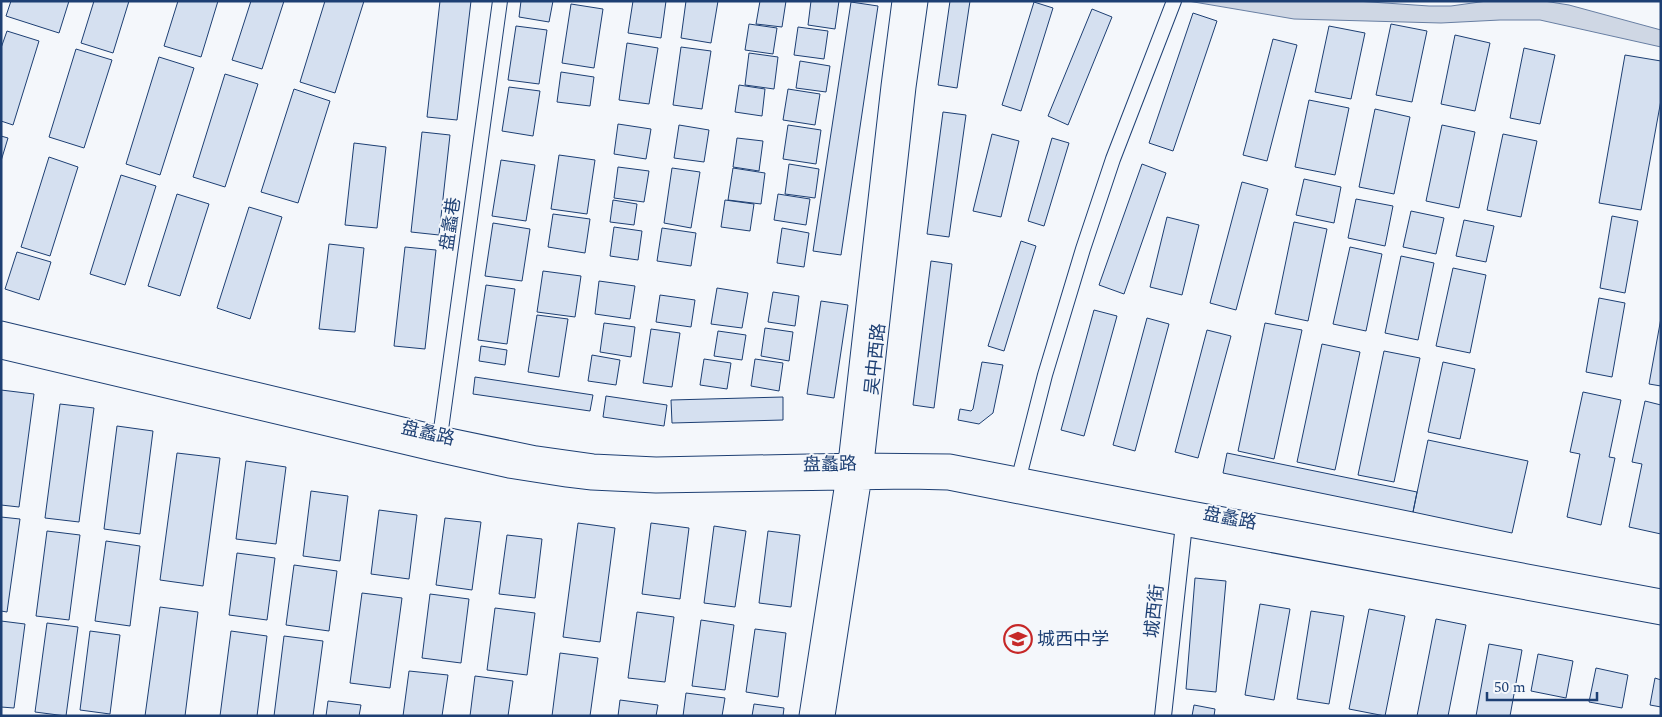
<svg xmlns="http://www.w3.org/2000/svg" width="1662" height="717" viewBox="0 0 1662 717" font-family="Spectral,'Noto Sans SC',serif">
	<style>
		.water { fill: #cfd7e4; stroke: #687fa3 }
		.building { fill: #d5e0f0; stroke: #1d3f73 }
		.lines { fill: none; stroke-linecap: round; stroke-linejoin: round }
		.minor-casing { stroke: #1d3f73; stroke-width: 16 }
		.tertiary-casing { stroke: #1d3f73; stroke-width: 18 }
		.secondary-casing { stroke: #1d3f73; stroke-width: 21 }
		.minor { stroke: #f4f7fb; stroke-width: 14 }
		.tertiary { stroke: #f4f7fb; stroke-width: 16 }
		.secondary { stroke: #f4f7fb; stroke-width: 19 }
		.labels { text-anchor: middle; stroke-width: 4; stroke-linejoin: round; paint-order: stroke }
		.street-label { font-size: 18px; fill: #1d3f73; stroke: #f4f7fb }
		.poi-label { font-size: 18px; fill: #1d3f73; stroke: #f4f7fb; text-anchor: start }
	</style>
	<rect width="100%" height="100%" fill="#f4f7fb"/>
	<path class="water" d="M1188,1H1356L1429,6H1451L1487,1H1544L1569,5L1661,30V47L1540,20H1500L1441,23L1294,19Z"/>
	<path class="building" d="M11,1H69L59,33L6,16Z
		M94,1H129L113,53L81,43Z
		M178,1H218L201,57L164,46Z
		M251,1H284L262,69L232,60Z
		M325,1H364L335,93L300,82Z
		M440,1H471L457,120L427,117Z
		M521,1H553L549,22L519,17Z
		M633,1H666L661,38L628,33Z
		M686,1H718L711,43L681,38Z
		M760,1H786L782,27L756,24Z
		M811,1H839L835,29L808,25Z
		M950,1H970L957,88L938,85Z
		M851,2L878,6L841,255L813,251Z
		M1034,2L1053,8L1021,111L1002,105Z
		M571,4L603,9L594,68L562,63Z
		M1092,9L1112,17L1068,125L1048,116Z
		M1193,13L1217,21L1173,151L1149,143Z
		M749,24L777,28L773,54L745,50Z
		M1391,24L1427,31L1412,102L1376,95Z
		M516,26L547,30L539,84L508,80Z
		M1329,26L1365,33L1351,99L1315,92Z
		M798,27L828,31L824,59L794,55Z
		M7,31L39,41L13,125L1,121V48Z
		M1455,35L1490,43L1475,111L1441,104Z
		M1273,39L1297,45L1267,161L1243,155Z
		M627,43L658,48L649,104L619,100Z
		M681,47L711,51L702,109L673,105Z
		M1524,48L1555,55L1540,124L1510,118Z
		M76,49L112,60L84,148L49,137Z
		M749,53L778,57L774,89L745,85Z
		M1625,55L1661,61V100L1641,210L1599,203Z
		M159,57L194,68L160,175L126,164Z
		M800,61L830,66L826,92L796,88Z
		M561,72L594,77L590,106L557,102Z
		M225,74L258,84L225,187L193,177Z
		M739,85L765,89L762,116L735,112Z
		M509,87L540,91L533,136L502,131Z
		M294,89L330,101L298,203L261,192Z
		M788,89L820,94L815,125L783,120Z
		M1309,100L1349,108L1335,175L1295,167Z
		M1375,109L1410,117L1394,194L1359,187Z
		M943,112L966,115L949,237L927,234Z
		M618,124L651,129L646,159L614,154Z
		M679,125L709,130L704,162L674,158Z
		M788,125L821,130L816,164L783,159Z
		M1442,125L1475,132L1459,208L1426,201Z
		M422,132L450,135L439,235L411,232Z
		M992,134L1019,141L1001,217L973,211Z
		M1503,134L1537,141L1521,217L1487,210Z
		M1,136L8,138L1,161Z
		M737,138L763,141L759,171L733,167Z
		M1052,138L1069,143L1044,226L1028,221Z
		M354,143L386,147L377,228L345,225Z
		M559,155L595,160L587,214L551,209Z
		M49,157L78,167L50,256L21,247Z
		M501,160L535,165L526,221L492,216Z
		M789,164L819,169L815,198L785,194Z
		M1142,164L1166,173L1124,294L1099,285Z
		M618,167L649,171L644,202L614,198Z
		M672,168L700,172L691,228L664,223Z
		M733,168L765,173L761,204L728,200Z
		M121,175L156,186L125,285L90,274Z
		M1304,179L1341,187L1334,223L1296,215Z
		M1242,182L1268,189L1236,310L1210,303Z
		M177,194L209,204L180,296L148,286Z
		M778,194L810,199L806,225L774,220Z
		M1356,199L1393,206L1385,246L1348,238Z
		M613,200L637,204L634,225L610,222Z
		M725,200L754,204L750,231L721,227Z
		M249,207L282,217L250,319L217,308Z
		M1411,211L1444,218L1436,254L1403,247Z
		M553,214L590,219L585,253L548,247Z
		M1612,216L1638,221L1625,293L1600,288Z
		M1167,217L1199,225L1182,295L1150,287Z
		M1464,220L1494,226L1486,262L1456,256Z
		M1294,222L1327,229L1308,321L1275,314Z
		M493,223L530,229L522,281L485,276Z
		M614,227L642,231L638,260L610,256Z
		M662,228L696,233L691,266L657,261Z
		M782,228L809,233L804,267L777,263Z
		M1021,241L1036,246L1004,351L988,346Z
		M329,244L364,248L355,332L319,329Z
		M405,247L436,250L425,349L394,346Z
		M1350,247L1382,254L1366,331L1333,324Z
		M17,252L51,262L39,300L5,289Z
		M1401,256L1434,263L1418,340L1385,333Z
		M931,261L952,264L934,408L913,405Z
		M1453,268L1486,275L1470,353L1436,346Z
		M543,271L581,276L575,317L537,312Z
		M599,281L635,286L630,319L595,314Z
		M486,285L515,289L507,344L478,340Z
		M717,288L748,293L742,328L711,324Z
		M773,292L799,296L795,326L768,322Z
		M660,295L695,300L691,327L656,322Z
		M1599,298L1625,303L1612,377L1586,372Z
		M821,301L848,305L834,398L807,394Z
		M1094,310L1117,316L1084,436L1061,430Z
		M537,315L568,319L559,377L528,372Z
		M1147,318L1169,324L1135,451L1113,445Z
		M1661,318V386L1649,384Z
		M604,323L635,327L631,357L600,352Z
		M1265,323L1302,330L1274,459L1238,451Z
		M765,328L793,332L789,361L761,356Z
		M651,329L680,333L672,387L643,383Z
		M1207,330L1231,336L1198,458L1175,452Z
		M718,331L746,335L742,360L714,356Z
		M1322,344L1360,352L1335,470L1297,462Z
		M481,346L507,350L505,365L479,361Z
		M1384,351L1420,358L1394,482L1358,475Z
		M592,355L620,360L616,385L588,381Z
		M704,359L731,363L727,389L700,385Z
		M755,359L783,363L779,391L751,386Z
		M982,362L1003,365L993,413L979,424L958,420L960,409L971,411L973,409Z
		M1443,362L1475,369L1460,439L1428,432Z
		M475,377L593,395L590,411L473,394Z
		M1,390L34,394L19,507L1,505Z
		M1583,392L1621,400L1609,457L1615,458L1601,525L1567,517L1580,454L1570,452Z
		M606,396L667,405L664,426L603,417Z
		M783,397V420L672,423L671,400Z
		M1645,401L1661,405V534L1629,527L1642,464L1632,462Z
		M60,404L94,408L79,522L45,518Z
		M117,426L153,431L140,534L104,529Z
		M1428,440L1528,461L1512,533L1413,512Z
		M177,453L220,458L203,586L160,580Z
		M1227,453L1417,492L1413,512L1223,473Z
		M246,461L286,467L276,544L236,539Z
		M311,491L348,496L340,561L303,556Z
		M379,510L417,515L409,579L371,574Z
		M1,517L20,519L7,612L1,611Z
		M445,518L481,522L472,590L436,585Z
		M578,523L615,528L600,642L563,637Z
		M651,523L689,528L680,599L642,594Z
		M714,526L746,531L735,607L704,603Z
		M47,531L80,535L69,620L36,616Z
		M768,531L800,535L791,607L759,603Z
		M507,535L542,539L535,598L499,594Z
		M106,541L140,546L130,626L95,621Z
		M237,553L275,558L267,620L229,615Z
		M294,565L337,571L329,631L286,625Z
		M1195,578L1226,581L1216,692L1186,689Z
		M362,593L402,598L390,688L350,683Z
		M430,594L469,599L461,663L422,658Z
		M1260,604L1290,609L1274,700L1245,695Z
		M160,607L198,612L185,716H145Z
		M495,608L535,613L527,675L487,670Z
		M1369,609L1405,616L1385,716L1349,709Z
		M1311,611L1344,616L1329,704L1297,699Z
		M637,612L674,617L665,682L628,678Z
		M1436,619L1466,625L1448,716H1417Z
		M701,620L734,625L725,690L692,686Z
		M1,621L25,624L14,708L1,707Z
		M47,623L78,627L66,716L35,712Z
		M755,629L786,633L778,697L746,692Z
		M90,631L120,635L110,714L80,710Z
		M231,631L267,636L257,716H220Z
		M284,636L323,641L313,716H274Z
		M1489,644L1522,650L1510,716H1476Z
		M560,653L598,658L590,716H552Z
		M1538,654L1573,661L1566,698L1531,691Z
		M1596,668L1628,675L1622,708L1589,702Z
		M409,671L448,675L442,716H403Z
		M475,676L513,681L508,716H470Z
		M1655,678L1661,680V707L1650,705Z
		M686,693L725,698L722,716H683Z
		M620,700L658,705L656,716H618Z
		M328,701L361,705L359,716H326Z
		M754,704L784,708L783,716H752Z
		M1194,705L1215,709L1214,716H1192Z"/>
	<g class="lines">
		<defs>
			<path id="minor" d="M439,444L500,1
				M1017,485L1045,375L1083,249L1113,159L1174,1"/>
			<path id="tertiary" d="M1163,716L1185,515"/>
			<path id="secondary" d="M1,331L440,436L536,456L593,464L656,467L856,463L950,464L1186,510L1661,599
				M1,349L437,452L509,468L567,477L592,480L656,483L910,479L948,480L1183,526L1661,615
				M809,716L848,463L891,86L902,1
				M825,716L864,463L906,87L918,1"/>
		</defs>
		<use href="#minor" class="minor-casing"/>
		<use href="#tertiary" class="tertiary-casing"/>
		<use href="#secondary" class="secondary-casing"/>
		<use href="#minor" class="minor"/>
		<use href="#tertiary" class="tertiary"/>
		<use href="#secondary" class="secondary"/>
	</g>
	<defs>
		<symbol id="school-ring" viewBox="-11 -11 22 22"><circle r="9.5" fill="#f4f7fb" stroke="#c62828" stroke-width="1.5"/><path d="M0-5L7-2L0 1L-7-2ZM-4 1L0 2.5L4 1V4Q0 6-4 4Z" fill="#c62828"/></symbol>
	</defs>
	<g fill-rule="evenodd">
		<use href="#school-ring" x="1002" y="623" width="32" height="32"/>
	</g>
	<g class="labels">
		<g class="street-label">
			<text transform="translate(450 224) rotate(-82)" y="6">盘蠡巷</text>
			<text transform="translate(875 359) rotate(-84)" y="6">吴中西路</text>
			<text transform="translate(428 433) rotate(13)" y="6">盘蠡路</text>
			<text transform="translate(830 464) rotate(-1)" y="6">盘蠡路</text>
			<text transform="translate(1230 518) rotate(11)" y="6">盘蠡路</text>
			<text transform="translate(1154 611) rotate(-84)" y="6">城西街</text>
		</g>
		<g class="poi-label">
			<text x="1037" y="645">城西中学</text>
		</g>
	</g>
	<rect width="1662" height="717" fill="none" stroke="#1d3f73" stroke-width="5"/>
	<path d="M1487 692v8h110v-8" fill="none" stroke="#1d3f73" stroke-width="2.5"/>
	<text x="1494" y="692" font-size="15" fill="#1d3f73" stroke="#f4f7fb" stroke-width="4" paint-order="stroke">50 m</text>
</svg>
